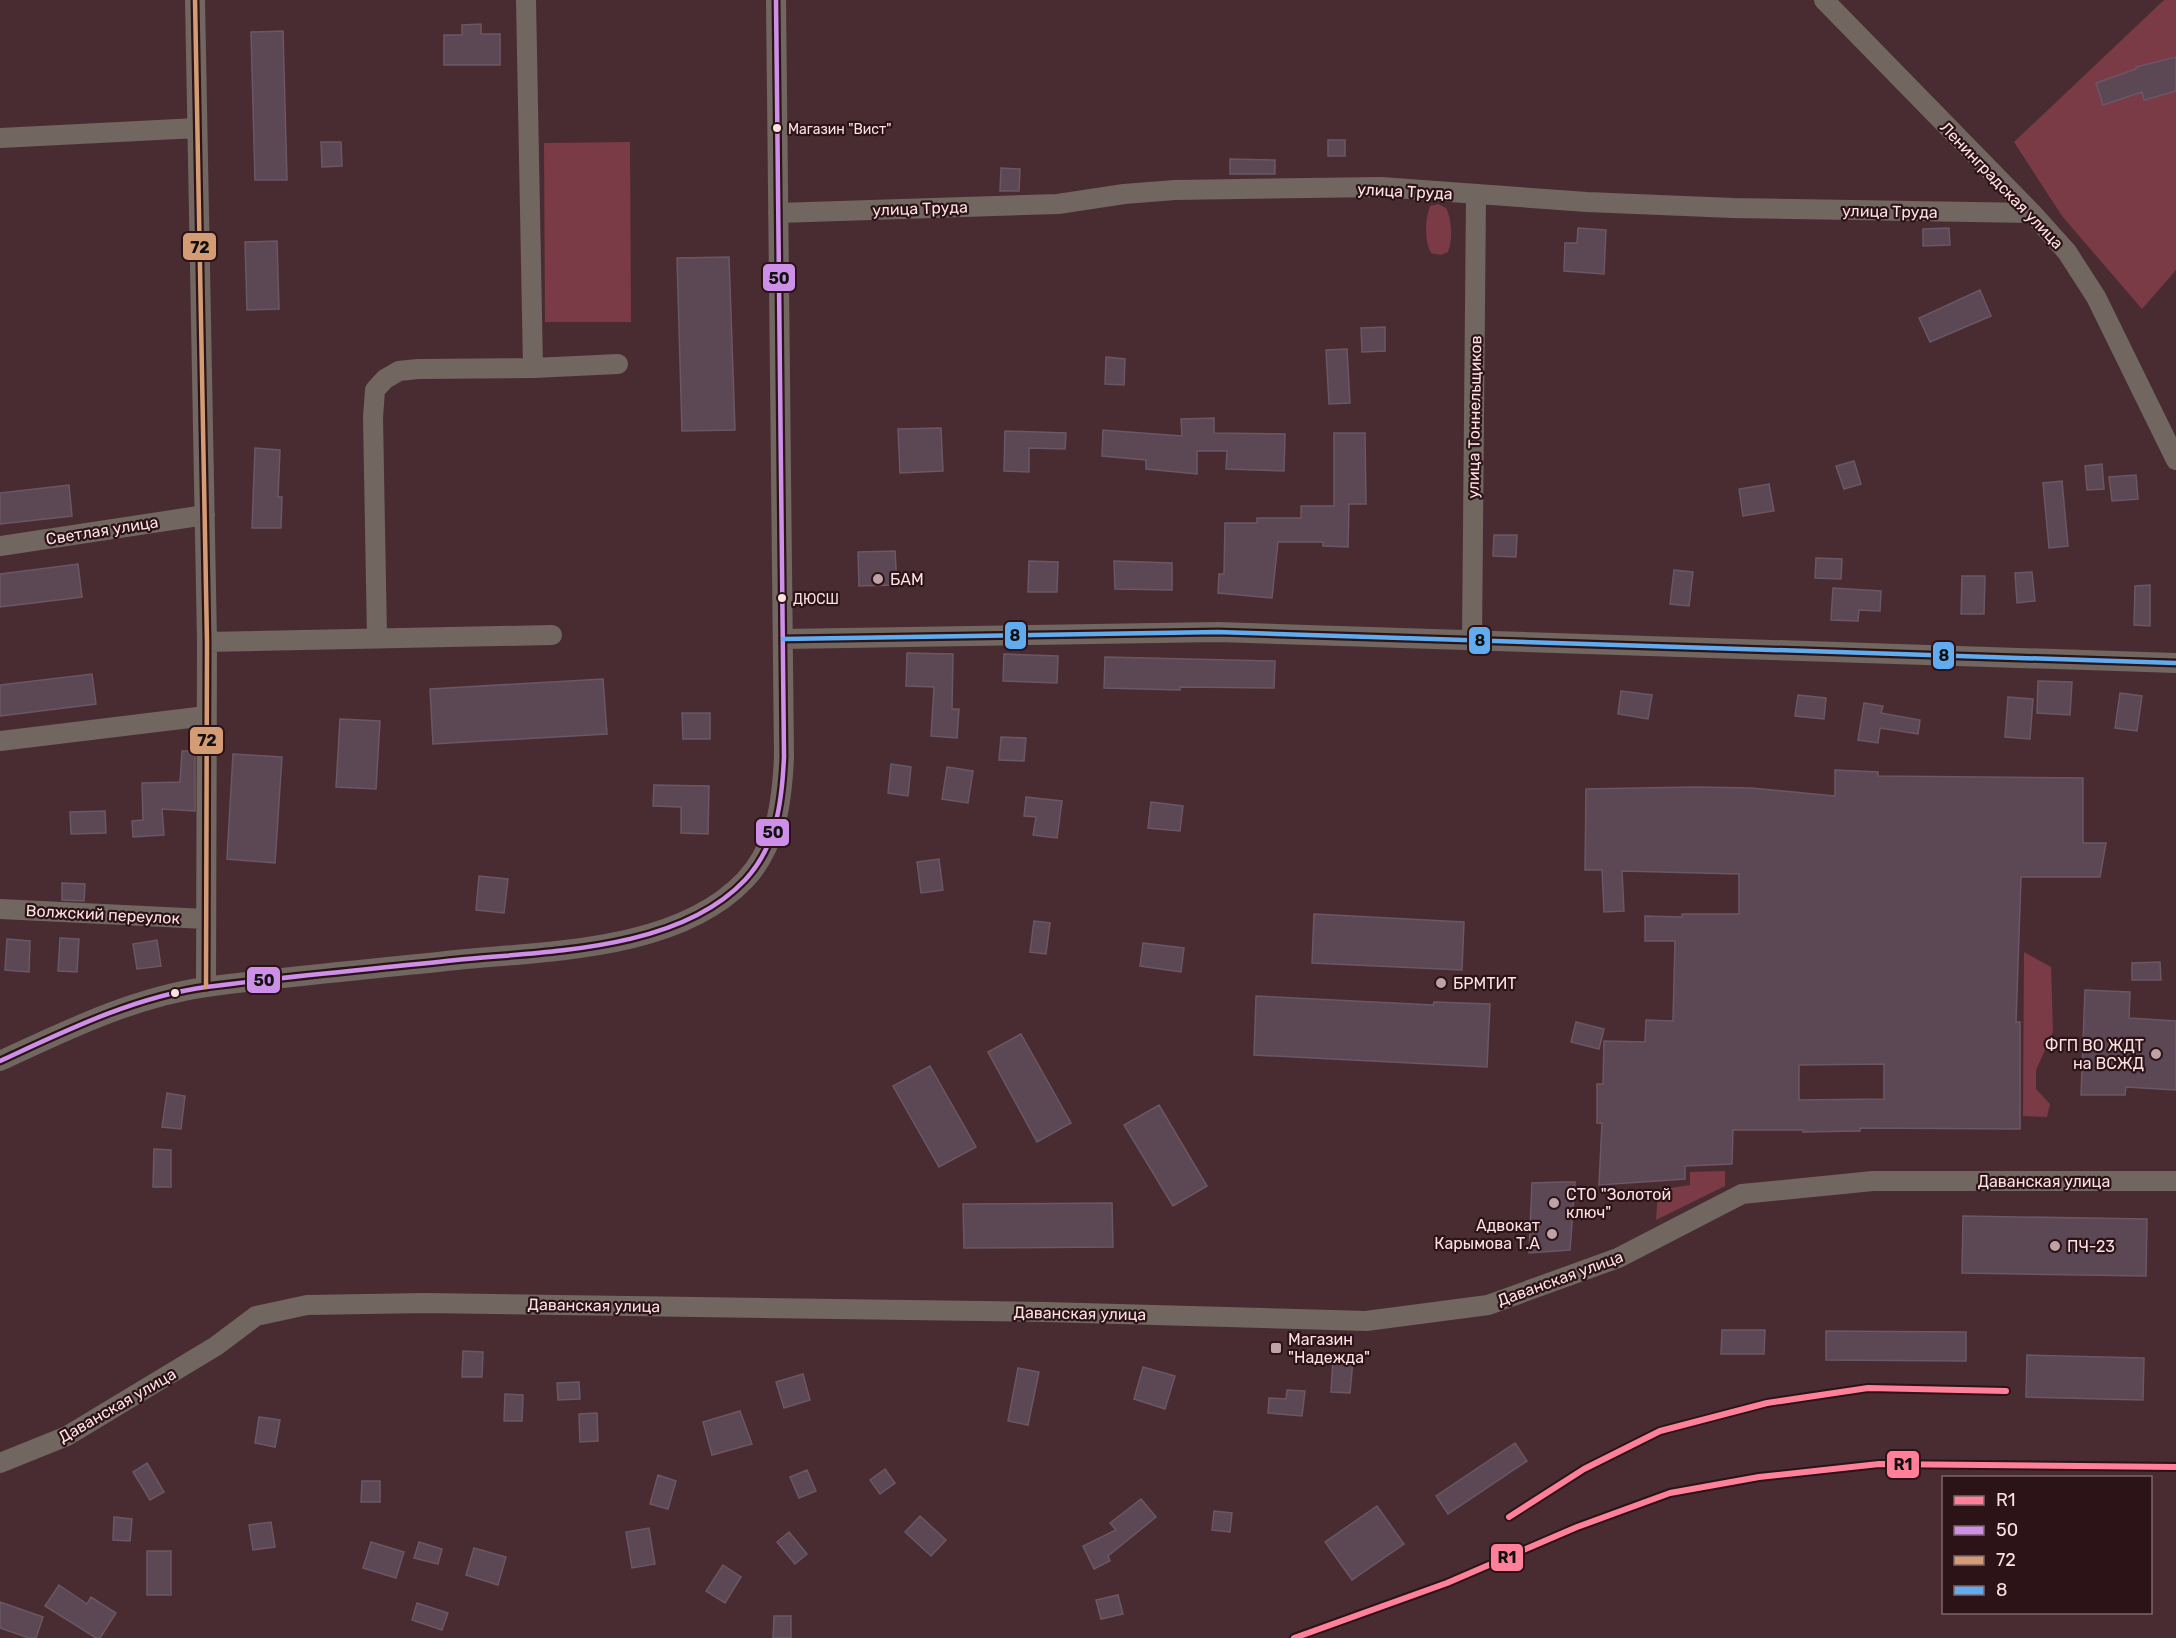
<svg xmlns="http://www.w3.org/2000/svg" width="2176" height="1638" viewBox="0 0 2176 1638" font-family="Rubik,sans-serif">
	<style>
		.green { fill: #7b3b46 }
		.building { fill: #5c4854; stroke: #6b5763; stroke-width: 1.5; fill-rule: evenodd }
		.lines { fill: none; stroke-linecap: round; stroke-linejoin: round }
		.minor { stroke: #716760; stroke-width: 20 }
		.bus-1-casing { stroke: #2b1317; stroke-width: 9 }
		.bus-2-casing { stroke: #2b1317; stroke-width: 9 }
		.bus-3-casing { stroke: #2b1317; stroke-width: 9 }
		.bus-1 { stroke: #ce8fe9; stroke-width: 4.5 }
		.bus-2 { stroke: #d39c74; stroke-width: 4.5 }
		.bus-3 { stroke: #60acee; stroke-width: 4.5 }
		.rail-1-casing { stroke: #2b1317; stroke-width: 10 }
		.rail-1 { stroke: #ff8098; stroke-width: 6 }
		.bus-dot { fill: #fde1e3; stroke: #2b1317; stroke-width: 2 }
		.poi-dot { fill: #bea2a5; stroke: #2b1317; stroke-width: 2 }
		.labels { text-anchor: middle; stroke-width: 4.5; stroke-linejoin: round; paint-order: stroke }
		.bus-label { font-size: 14px; fill: #fde1e3; stroke: #2b1317; text-anchor: start }
		.street-label { font-size: 16px; fill: #fde1e3; stroke: #2b1317 }
		.poi-label { font-size: 16px; fill: #fde1e3; stroke: #2b1317; text-anchor: start }
		.line-badge { stroke: #2b1317; stroke-width: 2 }
		.pale-badge-label { font-size: 16px; text-anchor: middle; font-weight: bold; fill: #111 }
	</style>
	<rect width="100%" height="100%" fill="#492c31"/>
	<path class="green" d="M2164,0H2176V270L2142,309L2062,216L2014,142Z
		M630,142L631,322H545L544,143Z
		M1438,204L1446,208C1452,220 1453,239 1448,252L1441,255L1431,253C1424,240 1425,220 1430,206Z
		M2024,952L2051,967L2053,1032L2036,1070V1089L2050,1104L2047,1117L2023,1116Z
		M1725,1171V1186L1656,1220L1658,1190L1690,1185V1172Z"/>
	<path class="building" d="M481,24V34H500V65H444V35H462V25Z
		M283,31L287,180H255L251,32Z
		M2176,57V91L2144,100L2142,92L2103,105L2096,83L2136,69V67Z
		M1328,140H1345V156H1328Z
		M321,142H341L342,166L322,167Z
		M1230,159L1275,160V174H1230Z
		M1001,168L1020,169L1019,191H1000Z
		M1578,228L1606,230L1604,274L1564,271L1565,243H1577Z
		M1949,228L1950,245L1923,246V229Z
		M277,241L279,309L247,310L245,242Z
		M729,257L735,430L682,431L677,258Z
		M1980,290L1991,316L1930,342L1919,318Z
		M1385,327V351L1362,352L1361,328Z
		M1347,349L1350,403L1329,404L1326,350Z
		M1106,357L1125,359L1124,385L1105,384Z
		M1214,418V433L1285,434L1284,471L1226,469L1227,451H1197V474L1146,469V460L1102,456L1103,430L1182,436L1181,419Z
		M941,428L943,471L900,473L898,429Z
		M1005,431L1066,433L1065,449L1029,448V472L1004,471Z
		M1334,433H1365L1366,504H1349L1348,547L1323,546V542H1278L1272,598L1218,593L1219,574H1224L1225,523H1257V518H1301V506H1334Z
		M255,448L280,450L278,497H282L281,528H252Z
		M1854,461L1861,484L1844,489L1836,466Z
		M2102,464L2104,489L2087,490L2085,466Z
		M2136,475L2138,499L2112,501L2109,477Z
		M2062,481L2068,546L2049,548L2043,483Z
		M1769,484L1774,511L1743,516L1739,489Z
		M69,485L72,516L0,524V493Z
		M1494,535H1517L1516,557L1493,556Z
		M895,551L897,585L859,586L858,552Z
		M1816,558L1842,559L1841,579L1815,578Z
		M1029,561L1058,562L1057,592H1028Z
		M1114,561L1172,563V590L1115,589Z
		M78,564L82,597L0,607V574Z
		M1674,570L1693,572L1689,606L1670,604Z
		M2032,572L2035,601L2017,603L2015,573Z
		M1962,576H1985L1984,614H1961Z
		M2150,585V626L2134,625L2135,586Z
		M1833,588L1881,591L1880,611L1859,610L1858,621L1831,620Z
		M907,653L953,654L952,709H959L957,738L931,736L934,687L906,686Z
		M1004,654L1058,656L1057,683L1003,681Z
		M1105,657L1275,661L1274,688L1180,687V690L1104,688Z
		M92,674L96,704L0,716V685Z
		M603,679L607,734L433,744L430,689Z
		M2038,681L2072,682L2070,715L2037,713Z
		M1621,691L1652,695L1648,719L1618,714Z
		M2120,693L2142,696L2137,731L2115,728Z
		M1798,695L1826,698L1824,719L1795,716Z
		M2008,697L2033,699L2030,739L2005,737Z
		M1864,703L1883,706L1881,713L1920,720L1918,734L1880,728L1878,743L1858,740Z
		M682,713H710V739H683Z
		M340,719L380,721L376,789L336,787Z
		M1001,737L1026,738L1024,761L999,760Z
		M182,751H195V811L162,809L164,835L133,837L132,821L143,820L142,783L180,782Z
		M233,754L282,757L275,863L227,859Z
		M891,764L911,767L908,796L888,793Z
		M947,767L973,771L968,803L942,799Z
		M1835,770L1878,772V776L2083,778V843H2106L2100,877H2021L2016,1022H2020V1129L1860,1128V1131L1803,1132V1130H1733L1732,1164L1685,1166V1179L1599,1185L1602,1123H1597V1084H1603L1604,1041L1645,1042L1646,1020L1673,1021L1675,941H1645V916L1682,917V914H1739V874L1622,871L1624,911L1604,912L1602,870H1585L1586,789L1696,787L1751,788L1835,796ZM1884,1064V1099L1799,1100V1065Z
		M654,785L709,786L708,834L681,833V807L653,806Z
		M1026,797L1062,801L1057,838L1033,835L1036,817L1024,816Z
		M1151,802L1183,806L1180,831L1148,828Z
		M105,811L106,833L71,834L70,812Z
		M939,859L943,890L921,893L917,862Z
		M479,876L508,879L504,913L476,910Z
		M62,883L85,884L84,901L62,900Z
		M1314,914L1464,922L1462,970L1312,963Z
		M1034,921L1050,923L1046,954L1030,952Z
		M60,938L79,939L77,972L58,971Z
		M7,939L30,941L29,972L5,970Z
		M157,940L161,966L137,969L133,944Z
		M1143,943L1184,948L1181,972L1140,966Z
		M2160,962L2161,980H2132V963Z
		M2085,990L2130,992L2129,1018L2176,1021V1090L2126,1087L2125,1095H2081Z
		M1256,996L1433,1005L1434,1002L1490,1004L1487,1067L1254,1055Z
		M1576,1022L1604,1029L1599,1049L1571,1042Z
		M1021,1034L1071,1123L1037,1142L988,1052Z
		M930,1066L976,1147L939,1167L893,1086Z
		M167,1093L185,1096L181,1129L162,1127Z
		M1159,1105L1207,1186L1173,1206L1124,1125Z
		M154,1149L171,1150V1187H153Z
		M1562,1182H1575L1570,1250L1529,1253L1532,1183Z
		M1112,1203L1113,1247L964,1248L963,1204Z
		M1963,1216L2147,1219L2146,1276L1962,1273Z
		M1722,1330H1765L1764,1354H1721Z
		M1826,1331L1966,1332V1361L1826,1360Z
		M463,1351L483,1352L482,1377H462Z
		M2027,1355L2144,1358L2143,1400L2026,1397Z
		M1333,1358L1353,1360L1350,1393L1331,1392Z
		M1143,1367L1175,1376L1165,1409L1134,1399Z
		M1018,1368L1039,1372L1028,1425L1008,1421Z
		M803,1374L810,1400L784,1408L776,1382Z
		M579,1382L580,1399L558,1400L557,1383Z
		M1287,1390L1305,1391L1302,1416L1268,1413L1269,1398L1286,1399Z
		M505,1394L523,1395L522,1421H504Z
		M740,1411L752,1444L712,1455L703,1422Z
		M597,1413L598,1441L580,1442L579,1414Z
		M259,1417L280,1420L275,1447L255,1443Z
		M1515,1443L1527,1461L1448,1514L1436,1496Z
		M147,1463L164,1492L150,1500L133,1472Z
		M885,1469L895,1483L880,1494L870,1480Z
		M807,1470L816,1491L799,1498L790,1477Z
		M658,1475L676,1481L668,1509L650,1504Z
		M362,1481H380V1502H361Z
		M1141,1499L1156,1517L1108,1556L1110,1561L1094,1569L1083,1546L1116,1530L1110,1523Z
		M1377,1506L1404,1544L1352,1580L1325,1542Z
		M1214,1511L1232,1513L1230,1532L1212,1530Z
		M920,1516L946,1540L931,1556L905,1532Z
		M114,1517L132,1519L130,1541L113,1540Z
		M271,1522L275,1547L253,1550L249,1525Z
		M649,1528L655,1564L632,1568L626,1532Z
		M789,1532L807,1554L795,1564L777,1542Z
		M371,1542L404,1552L396,1578L363,1568Z
		M419,1542L442,1549L438,1564L414,1558Z
		M474,1548L506,1557L498,1585L466,1575Z
		M147,1551H171V1595H147Z
		M723,1565L741,1577L725,1603L706,1591Z
		M59,1585L87,1604L91,1597L116,1613L100,1638H96L45,1606Z
		M1118,1595L1123,1614L1101,1619L1096,1600Z
		M0,1602L43,1617L36,1638H29L0,1628Z
		M417,1603L448,1613L442,1630L412,1620Z
		M774,1616H791V1638H773Z"/>
	<g class="lines">
		<path class="minor" d="M195,0L207,642L206,987
			M526,0L533,368
			M1824,0L2032,213L2067,252L2096,297L2176,460
			M0,138L197,128
			M778,213L1058,204L1124,194L1175,190L1381,187L1587,202L1733,208L2032,213
			M0,546L205,515
			M377,638L373,417L375,390L385,379L399,371L418,369L533,368L618,364
			M783,639L1218,632L2176,663
			M1472,640L1476,195
			M207,642L552,635
			M0,741L206,716
			M0,909L206,919
			M0,1061C65,1031 134,997 206,987C289,976 373,969 456,960C547,951 678,951 745,880C777,846 782,801 784,757L776,0
			M0,1463L67,1436L216,1346L256,1316L307,1305L426,1303L1046,1312L1366,1321L1488,1305L1618,1258L1742,1194L1873,1181H2176"/>
		<defs>
			<path id="bus-1" d="M0,1061C65,1031 134,997 206,987C289,976 373,969 456,960C547,951 678,951 745,880C777,846 782,801 784,757L776,0"/>
			<path id="bus-2" d="M195,0L207,642L206,987"/>
			<path id="bus-3" d="M783,639L1218,632L2176,663"/>
		</defs>
		<use href="#bus-1" class="bus-1-casing"/>
		<use href="#bus-2" class="bus-2-casing"/>
		<use href="#bus-3" class="bus-3-casing"/>
		<use href="#bus-1" class="bus-1"/>
		<use href="#bus-2" class="bus-2"/>
		<use href="#bus-3" class="bus-3"/>
		<defs>
			<path id="rail-1" d="M1509,1517L1584,1469L1660,1431L1767,1403L1868,1388L2006,1391
				M1294,1638L1447,1583L1577,1527L1670,1493L1759,1477L1879,1464L2176,1467"/>
		</defs>
		<use href="#rail-1" class="rail-1-casing"/>
		<use href="#rail-1" class="rail-1"/>
	</g>
	<g class="bus-dot">
		<circle cx="777" cy="128" r="5"/>
		<circle cx="782" cy="598" r="5"/>
		<circle cx="175" cy="993" r="5"/>
	</g>
	<g class="poi-dot">
		<circle cx="878" cy="579" r="6"/>
		<circle cx="1441" cy="983" r="6"/>
		<circle cx="2156" cy="1054" r="6"/>
		<circle cx="1554" cy="1203" r="6"/>
		<circle cx="1552" cy="1234" r="6"/>
		<circle cx="2055" cy="1246" r="6"/>
		<rect x="1270" y="1342" width="12" height="12" rx="3"/>
	</g>
	<g class="labels">
		<g class="bus-label">
			<text x="788" y="134">Магазин "Вист"</text>
			<text x="793" y="604">ДЮСШ</text>
		</g>
		<g class="street-label">
			<text transform="translate(2002 185) rotate(46)" y="6">Ленинградская улица</text>
			<text transform="translate(1405 191) rotate(3)" y="6">улица Труда</text>
			<text transform="translate(920 208) rotate(-2)" y="6">улица Труда</text>
			<text transform="translate(1890 211) rotate(1)" y="6">улица Труда</text>
			<text transform="translate(1474 417) rotate(-89)" y="6">улица Тоннельщиков</text>
			<text transform="translate(102 530) rotate(-9)" y="6">Светлая улица</text>
			<text transform="translate(103 914) rotate(3)" y="6">Волжский переулок</text>
			<text x="2044" y="1187">Даванская улица</text>
			<text transform="translate(1560 1278) rotate(-20)" y="6">Даванская улица</text>
			<text transform="translate(594 1305) rotate(1)" y="6">Даванская улица</text>
			<text transform="translate(1080 1313) rotate(1)" y="6">Даванская улица</text>
			<text transform="translate(117 1405) rotate(-30)" y="6">Даванская улица</text>
		</g>
		<g class="poi-label">
			<text x="890" y="585">БАМ</text>
			<text x="1453" y="989">БРМТИТ</text>
			<text x="2144" y="1051" text-anchor="end">ФГП ВО ЖДТ<tspan x="2144" dy="18">на ВСЖД</tspan></text>
			<text x="1566" y="1200">СТО "Золотой<tspan x="1566" dy="18">ключ"</tspan></text>
			<text x="1540" y="1231" text-anchor="end">Адвокат<tspan x="1540" dy="18">Карымова Т.А</tspan></text>
			<text x="2067" y="1252">ПЧ-23</text>
			<text x="1288" y="1345">Магазин<tspan x="1288" dy="18">"Надежда"</tspan></text>
		</g>
	</g>
	<g class="line-badge">
		<rect x="182" y="232" width="35" height="29" rx="6" fill="#d39c74"/>
		<rect x="762" y="263" width="34" height="29" rx="6" fill="#ce8fe9"/>
		<rect x="1004" y="621" width="23" height="29" rx="6" fill="#60acee"/>
		<rect x="1468" y="626" width="23" height="29" rx="6" fill="#60acee"/>
		<rect x="1932" y="641" width="23" height="29" rx="6" fill="#60acee"/>
		<rect x="189" y="726" width="35" height="29" rx="6" fill="#d39c74"/>
		<rect x="755" y="818" width="35" height="29" rx="6" fill="#ce8fe9"/>
		<rect x="246" y="966" width="35" height="28" rx="6" fill="#ce8fe9"/>
		<rect x="1886" y="1450" width="34" height="29" rx="6" fill="#ff8098"/>
		<rect x="1490" y="1543" width="34" height="29" rx="6" fill="#ff8098"/>
	</g>
	<g class="pale-badge-label">
		<text x="200" y="253">72</text>
		<text x="779" y="284">50</text>
		<text x="1015" y="641">8</text>
		<text x="1480" y="646">8</text>
		<text x="1944" y="661">8</text>
		<text x="207" y="746">72</text>
		<text x="773" y="838">50</text>
		<text x="264" y="986">50</text>
		<text x="1903" y="1470">R1</text>
		<text x="1507" y="1563">R1</text>
	</g>
	<rect x="1942" y="1476" width="210" height="138" fill="#2b1317" stroke="#7f6569" stroke-width="1.5"/>
	<rect x="1954" y="1496" width="30" height="9" fill="#ff8098" stroke="#7f6569" stroke-width="1.5"/>
	<text x="1996" y="1506" font-size="18" fill="#fde1e3">R1</text>
	<rect x="1954" y="1526" width="30" height="9" fill="#ce8fe9" stroke="#7f6569" stroke-width="1.5"/>
	<text x="1996" y="1536" font-size="18" fill="#fde1e3">50</text>
	<rect x="1954" y="1556" width="30" height="9" fill="#d39c74" stroke="#7f6569" stroke-width="1.5"/>
	<text x="1996" y="1566" font-size="18" fill="#fde1e3">72</text>
	<rect x="1954" y="1586" width="30" height="9" fill="#60acee" stroke="#7f6569" stroke-width="1.5"/>
	<text x="1996" y="1596" font-size="18" fill="#fde1e3">8</text>
</svg>
